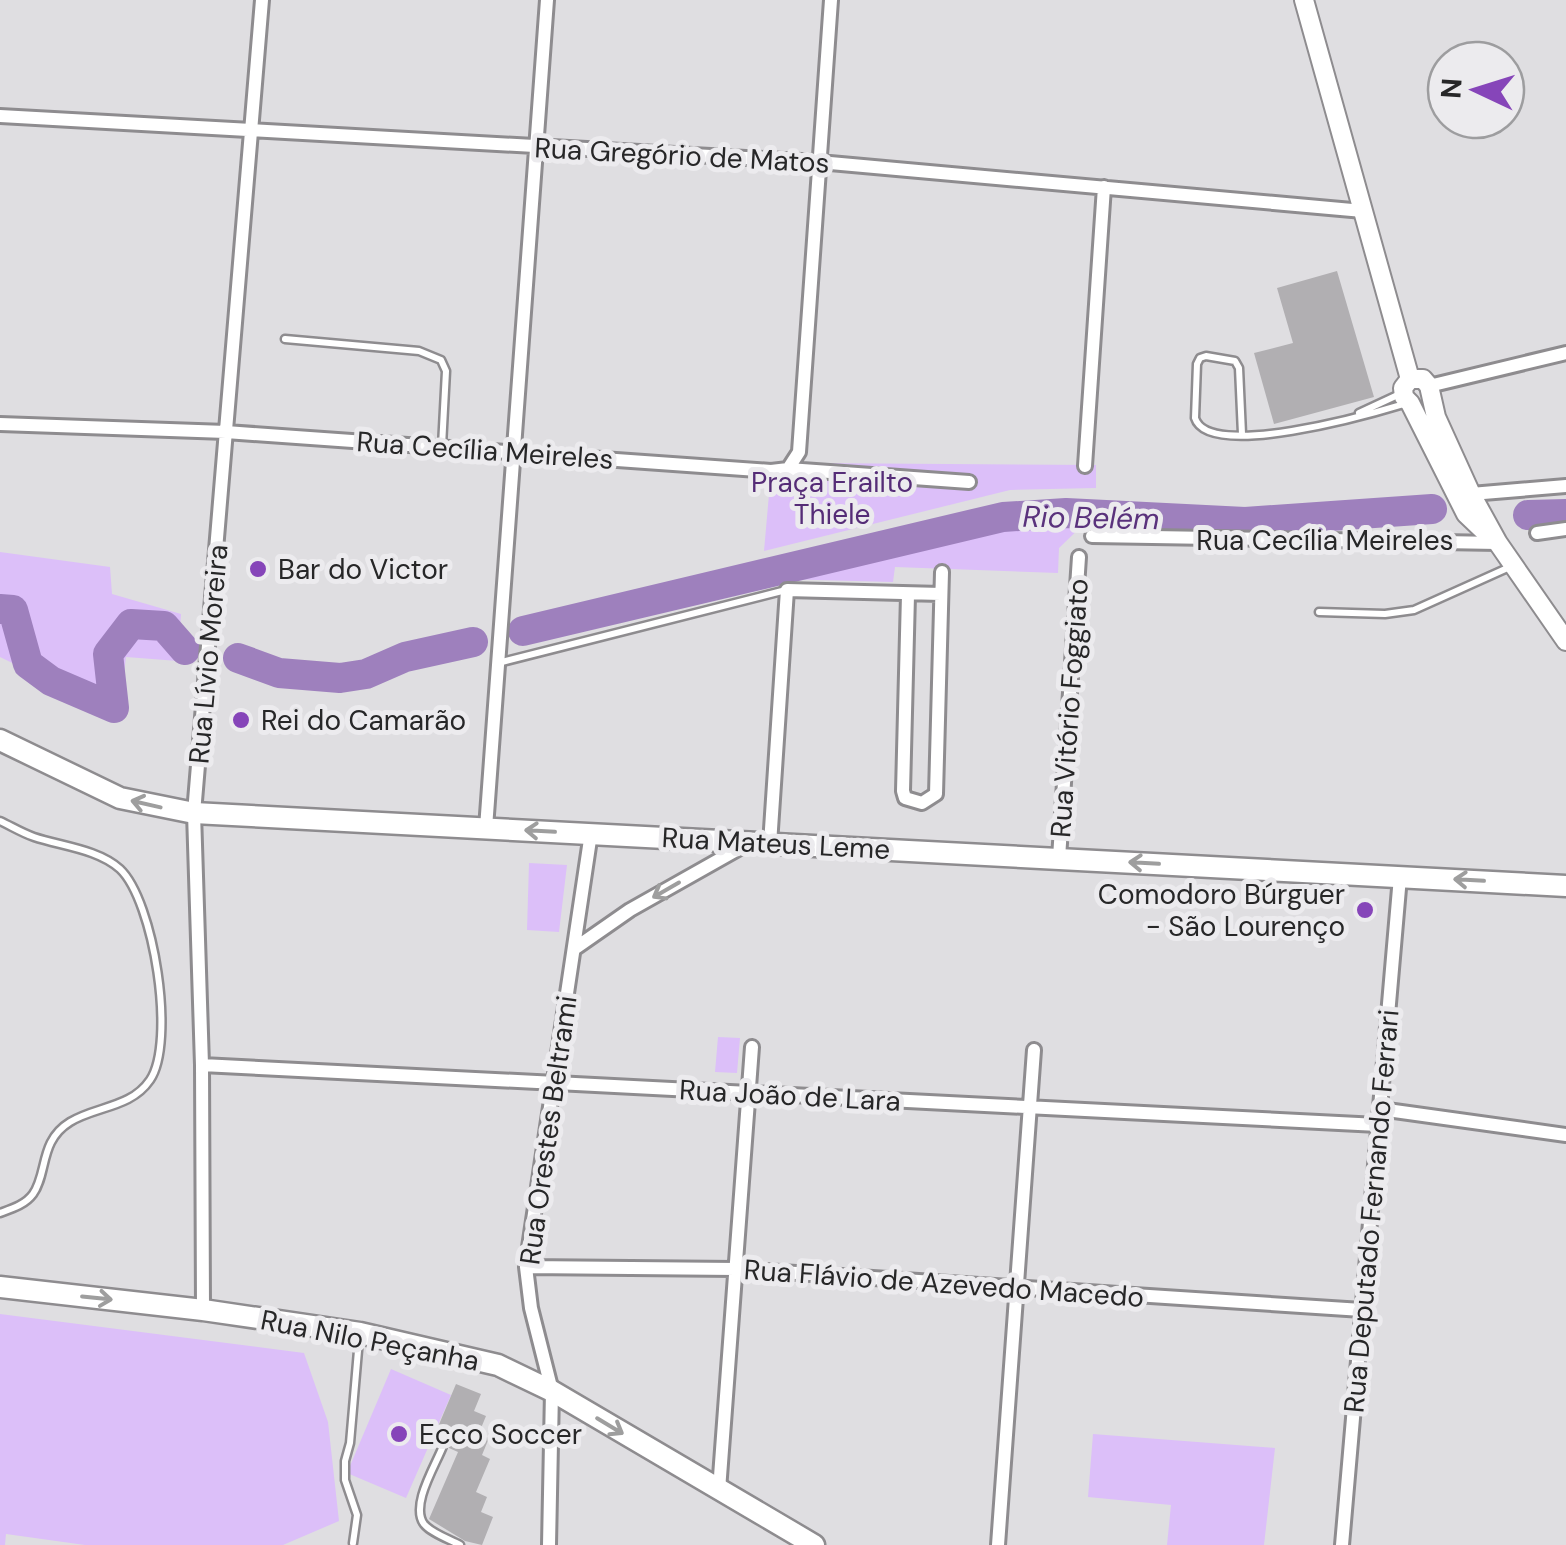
<svg xmlns="http://www.w3.org/2000/svg" width="1566" height="1545" viewBox="0 0 1566 1545" font-family="'DM Sans',sans-serif">
	<style>
		.green { fill: #dcbff9 }
		.lines { fill: none; stroke-linecap: round; stroke-linejoin: round }
		.river { stroke: #9e80bd; stroke-width: 30 }
		.building { fill: #b1afb2 }
		.lane-casing { stroke: #8e8c8f; stroke-width: 11 }
		.street-casing { stroke: #8e8c8f; stroke-width: 18 }
		.secondary-casing { stroke: #8e8c8f; stroke-width: 22 }
		.primary-casing { stroke: #8e8c8f; stroke-width: 25 }
		.lane { stroke: #fff; stroke-width: 6 }
		.street { stroke: #fff; stroke-width: 12 }
		.secondary { stroke: #fff; stroke-width: 18 }
		.primary { stroke: #fff; stroke-width: 20 }
		.oneway { stroke: #9e9e9e }
		.poi-dot { fill: #8645b9; stroke: #ecebee; stroke-width: 4 }
		.labels { text-anchor: middle; stroke-width: 10; stroke-linejoin: round; paint-order: stroke }
		.street-label { font-size: 28px; fill: #272728; stroke: #ecebee }
		.park-label { font-size: 28px; fill: #552c77; stroke: #ecebee }
		.poi-label { font-size: 28px; fill: #272728; stroke: #ecebee; text-anchor: start }
		.water-label { font-size: 30px; font-style: italic; fill: #5a327c; stroke: #ecebee }
	</style>
	<rect width="100%" height="100%" fill="#dfdee1"/>
	<path class="green" d="M805,463L1096,465V488L1010,490L764,551L770,483L800,482Z
		M1088,520L1059,548L1058,573L895,567L893,582L779,579L977,534Z
		M0,552L110,567L112,594L181,614L178,661L126,657L119,715L0,657Z
		M529,863L567,865L559,932L527,930Z
		M718,1037L740,1038L737,1073L715,1072Z
		M0,1314L304,1353L328,1422L339,1521L283,1545H85L6,1534L5,1545H0Z
		M391,1369L451,1395L406,1498L347,1473Z
		M1093,1434L1275,1448L1264,1545H1167L1171,1505L1088,1497Z"/>
	<g class="lines">
		<path class="river" d="M1528,515L1566,514
			M0,609L13,610L28,664L51,681L114,708L108,654L131,624L164,626L185,650
			M523,631L1003,517L1066,513L1245,522L1432,509
			M238,658L279,673L340,678L366,674L405,657L473,642"/>
	</g>
	<path class="building" d="M1337,271L1374,397L1274,424L1254,353L1293,343L1277,288Z
		M456,1384L481,1394L474,1411L486,1416L479,1433L489,1438L482,1455L490,1459L476,1492L487,1497L481,1512L493,1517L482,1545L465,1541L429,1519L458,1452L449,1448L445,1439L437,1443L432,1441Z"/>
	<g class="lines">
		<defs>
			<path id="lane" d="M285,339L419,351L441,360L446,371L442,446
				M1359,413L1402,393
				M1242,434L1239,368L1235,361L1206,356L1200,358L1197,364L1195,418C1208,461 1371,414 1404,404
				M1319,612L1385,614L1414,610L1512,566
				M498,663L786,590
				M0,821C11,826 22,833 34,837C61,846 98,849 120,869C154,901 176,1042 150,1080C131,1108 96,1106 70,1122C39,1141 48,1173 33,1194C25,1205 11,1209 0,1213
				M443,1446C436,1465 410,1505 424,1524C431,1533 449,1539 460,1545
				M353,1543L357,1515L345,1480V1461L350,1443L359,1339"/>
			<path id="street" d="M0,116L819,162L1363,211
				M1429,386L1566,353
				M0,424L226,432L771,471L788,469L969,482
				M1085,466L1104,187
				M788,469L799,452L831,0
				M1471,494L1566,486
				M1537,533L1566,529
				M1092,536L1498,543
				M908,595L903,791L905,798L922,803L936,794L942,572
				M486,828L547,0
				M770,844L787,590L941,594
				M1059,858L1079,557
				M574,949L630,910L747,844
				M202,1065L1378,1125
				M1380,1109L1566,1135
				M526,1267L736,1269L1362,1310
				M203,1310L202,1065L194,813L262,0
				M719,1490L752,1047
				M549,1545L552,1391L531,1308L526,1267L591,833
				M998,1545L1034,1050
				M1342,1545L1400,877"/>
			<path id="secondary" d="M1304,0L1410,379
				M1410,379H1423L1429,386L1436,417L1471,494L1498,543L1566,641
				M1410,379L1403,388L1404,397L1410,403L1466,514L1486,533"/>
			<path id="primary" d="M0,740L120,798L194,813L1566,886
				M0,1287L203,1310L360,1333L498,1365L552,1391L814,1545"/>
		</defs>
		<use href="#lane" class="lane-casing"/>
		<use href="#street" class="street-casing"/>
		<use href="#secondary" class="secondary-casing"/>
		<use href="#primary" class="primary-casing"/>
		<use href="#lane" class="lane"/>
		<use href="#street" class="street"/>
		<use href="#secondary" class="secondary"/>
		<use href="#primary" class="primary"/>
	</g>
	<defs><path id="oneway-shaft" d="M-6 0H5M1.5-3L5.5 0L1.5 3" fill="none" stroke-width="1.6" stroke-linecap="round" stroke-linejoin="round" transform="scale(2.5)"/></defs>
	<g class="oneway">
		<use href="#oneway-shaft" transform="translate(146 804) rotate(-167)"/>
		<use href="#oneway-shaft" transform="translate(540 831) rotate(-177)"/>
		<use href="#oneway-shaft" transform="translate(1144 863) rotate(-177)"/>
		<use href="#oneway-shaft" transform="translate(1469 880) rotate(-177)"/>
		<use href="#oneway-shaft" transform="translate(666 890) rotate(150)"/>
		<use href="#oneway-shaft" transform="translate(97 1298) rotate(6)"/>
		<use href="#oneway-shaft" transform="translate(610 1426) rotate(31)"/>
	</g>
	<g class="poi-dot">
		<circle cx="258" cy="569" r="10"/>
		<circle cx="241" cy="720" r="10"/>
		<circle cx="1365" cy="910" r="10"/>
		<circle cx="399" cy="1434" r="10"/>
	</g>
	<g class="labels">
		<g class="street-label">
			<text transform="translate(682 155) rotate(3)" y="10">Rua Gregório de Matos</text>
			<text transform="translate(485 450) rotate(4)" y="10">Rua Cecília Meireles</text>
			<text x="1325" y="550">Rua Cecília Meireles</text>
			<text transform="translate(208 654) rotate(-85)" y="10">Rua Lívio Moreira</text>
			<text transform="translate(1069 708) rotate(-86)" y="10">Rua Vitório Foggiato</text>
			<text transform="translate(776 843) rotate(3)" y="10">Rua Mateus Leme</text>
			<text transform="translate(790 1095) rotate(3)" y="10">Rua João de Lara</text>
			<text transform="translate(548 1130) rotate(-82)" y="10">Rua Orestes Beltrami</text>
			<text transform="translate(1371 1211) rotate(-85)" y="10">Rua Deputado Fernando Ferrari</text>
			<text transform="translate(944 1283) rotate(4)" y="10">Rua Flávio de Azevedo Macedo</text>
			<text transform="translate(370 1340) rotate(11)" y="10">Rua Nilo Peçanha</text>
		</g>
		<g class="park-label">
			<text x="832" y="492">Praça Erailto<tspan x="832" dy="32">Thiele</tspan></text>
		</g>
		<g class="poi-label">
			<text x="278" y="579">Bar do Victor</text>
			<text x="261" y="730">Rei do Camarão</text>
			<text x="1345" y="904" text-anchor="end">Comodoro Búrguer<tspan x="1345" dy="32">- São Lourenço</tspan></text>
			<text x="419" y="1444">Ecco Soccer</text>
		</g>
		<g class="water-label">
			<text transform="translate(1091 518) rotate(1)" y="10">Rio Belém</text>
		</g>
	</g>
	<g transform="translate(1476 90) rotate(274)"><circle r="48" fill="#ecebee" stroke="#9d9d9f" stroke-width="2.5"/>
	<path d="M0-8L18 38L0 25L-18 38Z" fill="#8645b9"/>
	<text y="-15" font-size="28" font-weight="bold" text-anchor="middle" fill="#272728">N</text>
	</g>
</svg>
